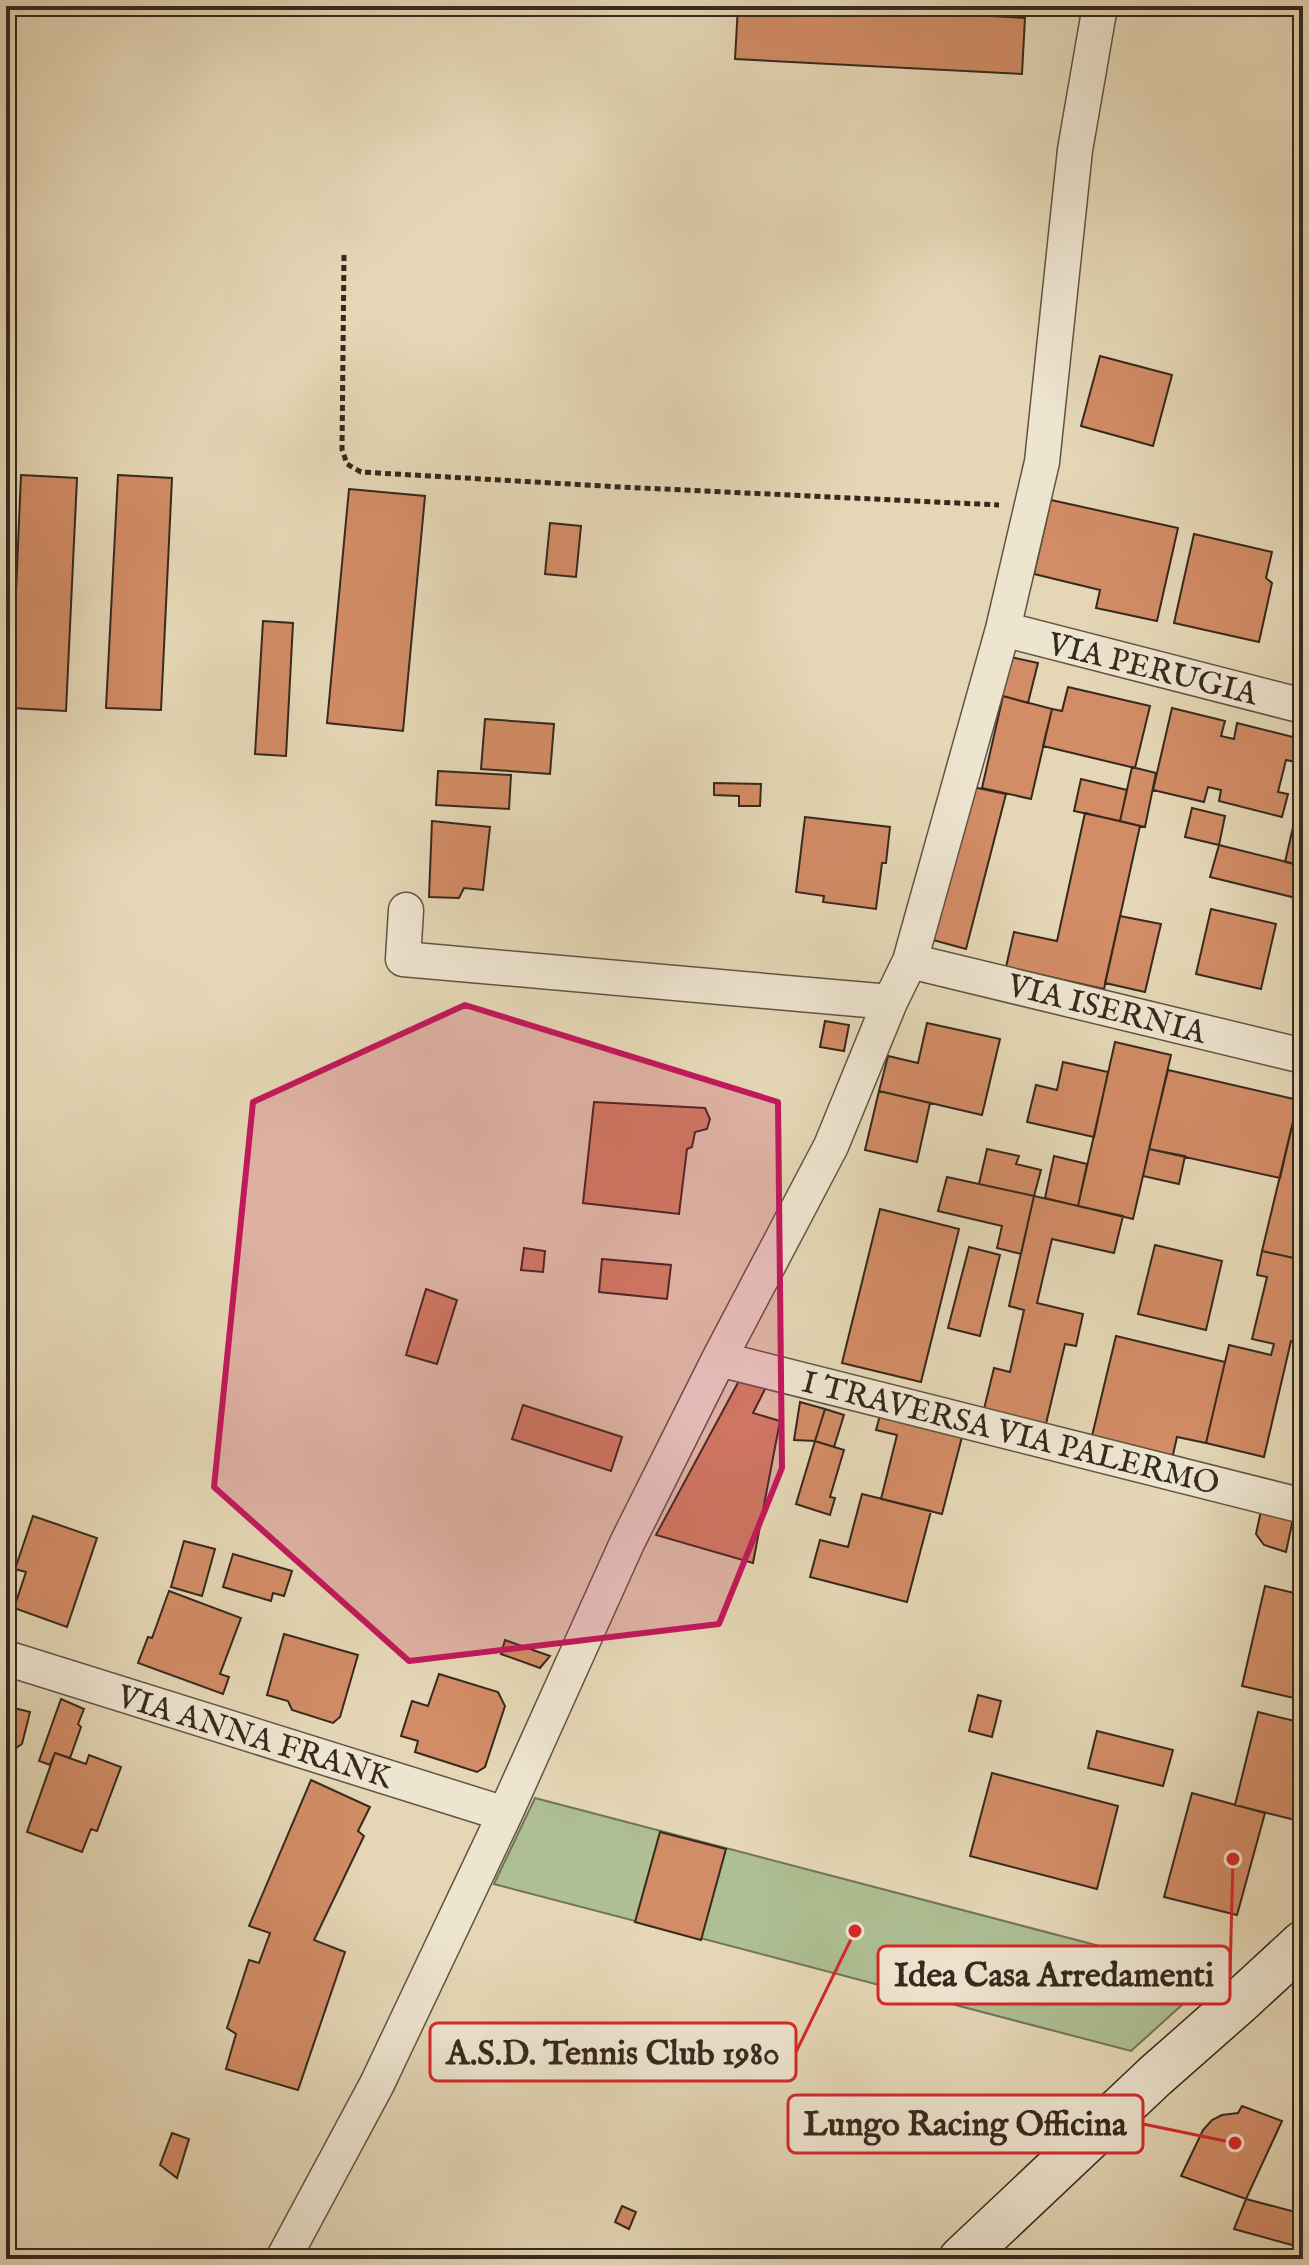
<svg xmlns="http://www.w3.org/2000/svg" width="1309" height="2265" viewBox="0 0 1309 2265" font-family="'IM FELL English',serif">
	<style>
		.green { fill: #aebf93; stroke: #727458; stroke-width: 2 }
		.building { fill: #d28c66; stroke: #36291e; stroke-width: 2 }
		.lines { fill: none; stroke-linecap: round; stroke-linejoin: round }
		.minor-casing { stroke: #625444; stroke-width: 37 }
		.secondary-casing { stroke: #36291e; stroke-width: 47 }
		.path { stroke: #36291e; stroke-width: 5; stroke-dasharray: 6 4; stroke-linecap: butt }
		.minor { stroke: #eee5d0; stroke-width: 34 }
		.secondary { stroke: #eee5d0; stroke-width: 44 }
		.marked { fill: #c2185b; fill-opacity: 0.2; stroke: #c2185b; stroke-width: 6; stroke-linejoin: round }
		.labels { text-anchor: middle; stroke-width: 6; stroke-linejoin: round; paint-order: stroke }
		.street-label { font-size: 32px; fill: #36291e; stroke: #eee5d0 }
		.leader { fill: none; stroke: #d62828; stroke-width: 3 }
		.callout-dot { fill: #d62828; stroke: #eee5d0; stroke-width: 3 }
		.callout { fill: #eee5d0; stroke: #d62828; stroke-width: 3 }
		.callout-label { font-size: 34px; text-anchor: middle; font-weight: bold; fill: #36291e }
	</style>
	<rect width="100%" height="100%" fill="#e5d7b6"/>
	<filter id="stains"><feTurbulence type="fractalNoise" baseFrequency=".0025" numOctaves="4"/><feColorMatrix values="0 0 0 0 .2 0 0 0 0 .09 0 0 0 0 .02 0 0 0 .5 -.17"/></filter>
	<radialGradient id="worn" r=".72"><stop offset=".6" stop-color="#630" stop-opacity="0"/><stop offset="1" stop-color="#630" stop-opacity=".3"/></radialGradient>
	<path class="green" d="M535,1798L1214,1976L1131,2051L494,1884Z"/>
	<path class="building" d="M738,6H810L1025,18L1022,74L735,59Z
		M1100,356L1172,375L1153,446L1081,426Z
		M21,475L77,478L66,711L11,708Z
		M118,475L172,478L161,710L106,708Z
		M349,489L425,496L403,731L327,723Z
		M1051,500L1178,528L1157,621L1096,608L1100,590L1034,574Z
		M550,523L581,526L576,577L545,574Z
		M1194,534L1272,552L1266,578L1272,583L1259,642L1174,623Z
		M263,621L293,623L286,756L255,754Z
		M1006,656L1038,663L1028,703L996,694Z
		M1068,687L1150,706L1135,768L1043,746L1052,709L1062,711Z
		M1003,696L1052,709L1031,799L982,788Z
		M1172,708L1225,721L1221,736L1234,739L1237,723L1301,739L1296,762L1286,760L1278,792L1288,794L1282,817L1219,801L1221,790L1208,787L1204,802L1153,790Z
		M485,719L554,724L550,774L481,769Z
		M1132,767L1156,773L1145,827L1120,821Z
		M438,771L511,775L509,809L436,805Z
		M1081,779L1127,790L1120,821L1074,811Z
		M714,783L761,784L760,806H739V796L714,795Z
		M1303,784V866L1285,862Z
		M973,787L1006,794L966,949L933,940Z
		M1192,808L1225,816L1219,845L1185,837Z
		M1085,813L1140,826L1104,989L1006,967L1014,932L1057,941Z
		M805,817L890,827L886,863H882L876,909L823,902L824,896L796,892Z
		M432,821L490,827L483,890L464,888L459,898L429,897Z
		M1219,845L1303,866L1296,898L1210,877Z
		M1211,909L1276,924L1261,989L1196,974Z
		M1120,916L1161,924L1145,992L1105,983Z
		M825,1021L849,1025L844,1051L820,1047Z
		M927,1023L1000,1039L982,1115L879,1091L888,1056L918,1063Z
		M1115,1042L1171,1055L1133,1219L1078,1206Z
		M1063,1062L1108,1072L1094,1137L1027,1122L1036,1085L1057,1090Z
		M1168,1070L1298,1100L1280,1178L1149,1149Z
		M1302,1084L1303,1085V1260L1262,1251Z
		M879,1091L930,1103L917,1162L865,1150Z
		M594,1102L705,1108L710,1119L707,1129L695,1132L692,1147L687,1149L679,1214L583,1203Z
		M987,1149L1019,1156L1016,1164L1041,1170L1034,1196L979,1184Z
		M1149,1149L1185,1156L1179,1184L1143,1176Z
		M1054,1156L1087,1164L1078,1206L1045,1198Z
		M947,1177L1034,1196L1021,1254L997,1248L1002,1226L938,1211Z
		M1034,1196L1123,1216L1114,1253L1052,1239L1037,1303L1083,1314L1076,1346L1065,1344L1045,1428L983,1413L994,1368L1010,1372L1024,1310L1009,1306Z
		M880,1209L959,1229L921,1382L842,1363Z
		M1155,1245L1222,1261L1206,1330L1138,1314Z
		M969,1247L1000,1255L980,1336L948,1328Z
		M524,1248L545,1251L543,1272L521,1270Z
		M1262,1251L1303,1260V1344L1291,1341L1264,1457L1206,1443L1229,1345L1271,1355L1274,1344L1252,1339L1267,1277L1257,1275Z
		M602,1259L671,1265L667,1299L599,1292Z
		M426,1289L457,1300L437,1364L406,1355Z
		M1116,1336L1225,1362L1206,1443L1177,1437L1172,1459L1091,1440Z
		M740,1379L766,1387L753,1413L780,1421L753,1563L656,1535Z
		M800,1402L825,1409L815,1441L794,1440Z
		M523,1405L622,1437L611,1471L512,1439Z
		M825,1409L844,1415L834,1447L815,1441Z
		M881,1412L963,1433L942,1514L881,1499L897,1435L876,1430Z
		M815,1441L844,1450L830,1497L835,1498L830,1515L796,1504Z
		M862,1494L931,1511L907,1602L810,1577L820,1540L848,1547Z
		M1262,1506L1294,1514L1286,1552L1264,1545L1256,1534Z
		M33,1516L97,1538L67,1627L14,1608L26,1572L15,1569Z
		M184,1541L215,1549L202,1596L171,1587Z
		M233,1554L292,1571L284,1596L273,1593L271,1601L223,1587Z
		M1265,1586L1303,1595V1700L1242,1686Z
		M169,1591L241,1618L220,1674L229,1677L223,1694L138,1663L148,1637L152,1638Z
		M284,1634L358,1655L340,1717L333,1723L292,1710L288,1701L267,1695Z
		M505,1640L550,1656L540,1668L501,1654Z
		M439,1674L498,1692L505,1706L485,1767L477,1772L415,1752L418,1741L401,1736L412,1701L428,1706Z
		M978,1695L1001,1701L992,1737L969,1731Z
		M61,1699L84,1709L78,1724L81,1727L70,1758L55,1753L50,1765L39,1761Z
		M6,1706L30,1712L22,1744L16,1748L6,1774Z
		M1258,1712L1303,1723V1822L1235,1805Z
		M1097,1731L1173,1750L1163,1786L1088,1768Z
		M55,1753L86,1764L89,1755L121,1767L97,1831L91,1829L82,1852L27,1832Z
		M992,1773L1118,1806L1097,1889L970,1856Z
		M311,1780L370,1807L358,1831L364,1836L314,1940L345,1952L298,2090L226,2069L236,2034L227,2028L249,1960L259,1963L270,1933L249,1926Z
		M1192,1793L1265,1813L1237,1915L1164,1897Z
		M660,1832L726,1849L701,1940L635,1922Z
		M1242,2106L1282,2121L1246,2199L1181,2176L1203,2130L1212,2120L1222,2115L1238,2113Z
		M172,2133L189,2139L177,2178L160,2165Z
		M1246,2199L1303,2214V2248L1234,2229Z
		M622,2206L636,2212L629,2229L615,2222Z"/>
	<g class="lines">
		<defs>
			<path id="minor" d="M1003,629L1303,706
				M406,910L403,959L890,1002
				M910,961L1303,1056
				M719,1359L1303,1506
				M6,1658L505,1814
				M283,2259L377,2084L505,1814L627,1543L719,1359L831,1146L890,1002L910,961L1003,629L1042,462L1075,150L1100,6"/>
			<path id="secondary" d="M961,2259L1155,2076L1239,2002L1303,1943"/>
		</defs>
		<use href="#minor" class="minor-casing"/>
		<use href="#secondary" class="secondary-casing"/>
		<path class="path" d="M344,255L342,449L347,464L361,472L621,487L999,505"/>
		<use href="#minor" class="minor"/>
		<use href="#secondary" class="secondary"/>
	</g>
	<path class="marked" d="M465,1005L778,1102L782,1468L719,1624L409,1661L214,1487L253,1102Z"/>
	<g class="labels">
		<g class="street-label">
			<text transform="translate(1153 668) rotate(14)" y="11">VIA PERUGIA</text>
			<text transform="translate(1107 1008) rotate(14)" y="11">VIA ISERNIA</text>
			<text transform="translate(1011 1432) rotate(14)" y="11">I TRAVERSA VIA PALERMO</text>
			<text transform="translate(255 1736) rotate(17)" y="11">VIA ANNA FRANK</text>
		</g>
	</g>
	<path class="leader" d="M1233 1859L1230 1975M855 1931L796 2052M1235 2143L1143 2124"/>
	<g class="callout-dot">
		<circle cx="1233" cy="1859" r="8"/>
		<circle cx="855" cy="1931" r="8"/>
		<circle cx="1235" cy="2143" r="8"/>
	</g>
	<g class="callout">
		<rect x="878" y="1946" width="352" height="58" rx="8"/>
		<rect x="430" y="2023" width="366" height="58" rx="8"/>
		<rect x="788" y="2095" width="355" height="58" rx="8"/>
	</g>
	<g class="callout-label">
		<text x="1054" y="1986">Idea Casa Arredamenti</text>
		<text x="613" y="2064">A.S.D. Tennis Club 1980</text>
		<text x="965" y="2135">Lungo Racing Officina</text>
	</g>
	<rect width="1309" height="2265" fill="none" stroke="#e5d7b6" stroke-width="32"/>
	<rect x="8" y="8" width="1293" height="2249" fill="none" stroke="#36291e" stroke-width="4"/>
	<rect x="16" y="16" width="1277" height="2233" fill="none" stroke="#36291e" stroke-width="2"/>
	<rect width="100%" height="100%" filter="url(#stains)"/>
	<rect width="100%" height="100%" fill="url(#worn)"/>
</svg>
